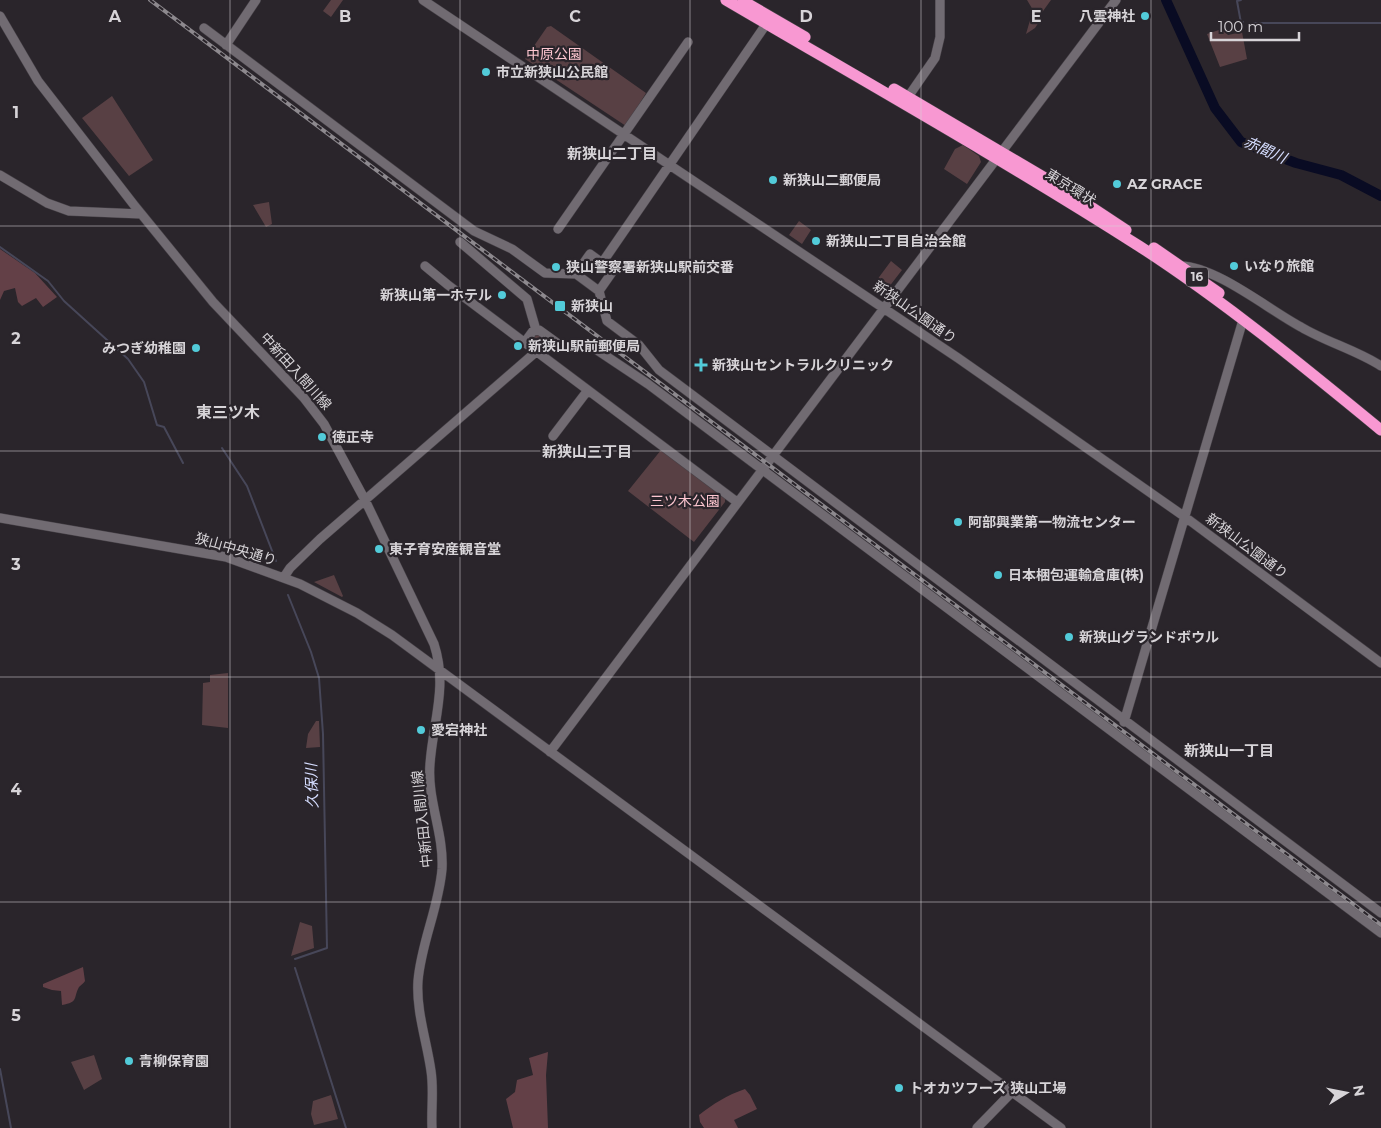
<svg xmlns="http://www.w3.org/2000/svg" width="1381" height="1128" viewBox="0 0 1381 1128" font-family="Montserrat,'Noto Sans JP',sans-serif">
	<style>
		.green { fill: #584044 }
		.forest { fill: #634047 }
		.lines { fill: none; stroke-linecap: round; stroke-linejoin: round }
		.stream { stroke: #474759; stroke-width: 2 }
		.river { stroke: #090b23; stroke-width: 10 }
		.secondary-casing { stroke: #464147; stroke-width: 10 }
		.highway-casing { stroke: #464147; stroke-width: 12 }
		.secondary { stroke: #716b72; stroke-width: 9 }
		.highway { stroke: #f898d2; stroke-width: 11 }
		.rail-casing { stroke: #8d898e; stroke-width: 4 }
		.rail { stroke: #2a252b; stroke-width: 2; stroke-dasharray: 5.5; stroke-linecap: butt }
		.grid { fill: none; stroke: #d7d4d8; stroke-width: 1; stroke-opacity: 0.55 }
		.poi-dot { fill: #52cbd9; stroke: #2a252b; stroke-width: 2 }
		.labels { text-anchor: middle; stroke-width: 4.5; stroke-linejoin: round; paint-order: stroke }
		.shield { fill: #2a252b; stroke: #a3a0a4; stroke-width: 1 }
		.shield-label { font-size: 12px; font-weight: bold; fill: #d7d4d8 }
		.poi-label { font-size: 14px; font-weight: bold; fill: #d7d4d8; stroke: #2a252b; text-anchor: start }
		.park-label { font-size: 14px; fill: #fdc6d0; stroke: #2a252b }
		.street-label { font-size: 14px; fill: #d7d4d8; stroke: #2a252b }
		.water-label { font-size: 15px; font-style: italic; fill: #d5ddff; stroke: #2a252b }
		.neighbourhood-label { font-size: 15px; font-weight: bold; fill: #d7d4d8; stroke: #2a252b }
		.quarter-label { font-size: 16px; font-weight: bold; fill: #d7d4d8; stroke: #2a252b }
		.grid-label { font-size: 16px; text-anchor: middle; font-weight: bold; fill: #d7d4d8; stroke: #2a252b; stroke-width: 4.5; stroke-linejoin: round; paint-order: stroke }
	</style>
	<rect width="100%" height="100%" fill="#2a252b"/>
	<path class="green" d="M331,0H343L331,17L323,11Z
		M1027,0H1051L1038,18L1039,22L1035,28L1026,34L1033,10Z
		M551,26L646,93L626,126L525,59L547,27Z
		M1222,29L1228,35L1242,32L1247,59L1220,67L1207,34Z
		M112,96L153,160L129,176L82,118Z
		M963,145L979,156L981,162L967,184L944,169L955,149Z
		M269,202L272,224L266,227L253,205Z
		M799,221L811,230L802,244L789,235Z
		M891,261L902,270L882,296L871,288Z
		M536,335H541L553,345L550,353L546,354L533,344L532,340Z
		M661,450L725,498V502L694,542L628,491Z
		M334,575L343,596L342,597L314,582Z
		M228,673V728L202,725L203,683L210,682V675Z
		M316,721H319L320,747L306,748L308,734Z
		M300,922L312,926L314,948L291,956Z
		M94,1055L102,1079L84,1090L71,1062Z
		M331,1095L338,1119L314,1125L311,1114L313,1101Z"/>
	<path class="forest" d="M0,249L35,273L57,297L43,307L36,298L22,306L18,302L15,288L4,291L0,300Z
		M83,967L85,981C84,983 81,985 79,987C73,998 79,1002 62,1005L61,991L52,990L43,987V984Z
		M548,1052L546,1075L548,1128H513L506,1099L515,1092L517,1080L533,1075L529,1058Z
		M745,1089L750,1095L757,1109L734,1120L738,1128H704L700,1122L699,1115C713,1104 727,1095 745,1089Z"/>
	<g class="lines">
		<path class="stream" d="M1241,0L1237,1L1241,23L1243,22
			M1248,23H1381
			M0,247L48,281L64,301L128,359L144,382L157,425L164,427L183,463
			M222,448L247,486L276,561
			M288,595L311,652L319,678L323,734L327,948L295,959
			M295,968L346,1128
			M0,1069L11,1128"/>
		<path class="river" d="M1166,0L1215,108L1241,142L1296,163L1341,175L1381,196"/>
		<defs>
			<path id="secondary" d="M423,0L958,358L1185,517L1381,663
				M0,16L38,81L134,205L213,302L304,398L324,424L365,500L434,644C448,687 433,721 430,764C427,800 444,833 442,869C439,907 421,943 418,981C416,1011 427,1042 431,1071C434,1090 431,1109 432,1128
				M204,28L474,231L512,249L545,273L576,274
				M226,45L256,0
				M908,97L935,58L940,37V0
				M0,175L47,203L69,211L141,214
				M558,229L688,42
				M460,242L527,299L536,330
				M590,254L613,271L599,291L576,274Z
				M602,263L769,20
				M425,266L448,285L737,502
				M1181,266C1217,267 1269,310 1301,327C1326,342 1356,350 1381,366
				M599,291L607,321L639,345L659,370L1381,913
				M525,342L533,331L539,330L557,343L558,347
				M558,347L591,346L648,384L1381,933
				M553,436L588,390
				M0,518L226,557L300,584L357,613L392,635L1061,1128
				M284,577L290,568L320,539L537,351
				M1124,722L1243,320
				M550,752L1116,0
				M977,1128L1012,1092"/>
			<path id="highway" d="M726,0C864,81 1004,160 1139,246C1224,301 1303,366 1381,430
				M743,1L805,37
				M894,89L1067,191L1126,230
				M1154,248L1219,293"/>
		</defs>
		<use href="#secondary" class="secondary-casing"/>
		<use href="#highway" class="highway-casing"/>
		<use href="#secondary" class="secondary"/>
		<use href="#highway" class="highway"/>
		<defs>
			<path id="rail" d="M150,0L1381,925"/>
		</defs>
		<use href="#rail" class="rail-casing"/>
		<use href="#rail" class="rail"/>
	</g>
	<path class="grid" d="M230,0V1128M460,0V1128M690,0V1128M921,0V1128M1151,0V1128M0,226H1381M0,451H1381M0,677H1381M0,902H1381"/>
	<g class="poi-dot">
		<circle cx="1145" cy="16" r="5"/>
		<circle cx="486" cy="72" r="5"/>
		<circle cx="773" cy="180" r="5"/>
		<circle cx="1117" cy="184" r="5"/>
		<circle cx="816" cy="241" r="5"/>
		<circle cx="1234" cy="266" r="5"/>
		<circle cx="556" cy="267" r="5"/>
		<circle cx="502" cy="295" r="5"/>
		<rect x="554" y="300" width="12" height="12" rx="2.5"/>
		<circle cx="518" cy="346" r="5"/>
		<circle cx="196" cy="348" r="5"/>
		<path d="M698.5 357.5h5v5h5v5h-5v5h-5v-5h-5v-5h5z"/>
		<circle cx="322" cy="437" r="5"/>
		<circle cx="958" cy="522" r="5"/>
		<circle cx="379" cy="549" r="5"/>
		<circle cx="998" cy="575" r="5"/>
		<circle cx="1069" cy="637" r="5"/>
		<circle cx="421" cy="730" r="5"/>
		<circle cx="129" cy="1061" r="5"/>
		<circle cx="899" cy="1088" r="5"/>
	</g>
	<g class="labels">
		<rect class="shield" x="1186" y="267.5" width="22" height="19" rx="4"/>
		<g class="shield-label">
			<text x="1197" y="281">16</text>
		</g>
		<g class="poi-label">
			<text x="1135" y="21" text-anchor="end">八雲神社</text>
			<text x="496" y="77">市立新狭山公民館</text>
			<text x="783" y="185">新狭山二郵便局</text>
			<text x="1127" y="189">AZ GRACE</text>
			<text x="826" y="246">新狭山二丁目自治会館</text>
			<text x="1244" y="271">いなり旅館</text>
			<text x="566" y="272">狭山警察署新狭山駅前交番</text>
			<text x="492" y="300" text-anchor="end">新狭山第一ホテル</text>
			<text x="571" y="311">新狭山</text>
			<text x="528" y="351">新狭山駅前郵便局</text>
			<text x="186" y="353" text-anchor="end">みつぎ幼稚園</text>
			<text x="712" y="370">新狭山セントラルクリニック</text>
			<text x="332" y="442">徳正寺</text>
			<text x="968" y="527">阿部興業第一物流センター</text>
			<text x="389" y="554">東子育安産観音堂</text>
			<text x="1008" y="580">日本梱包運輸倉庫(株)</text>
			<text x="1079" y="642">新狭山グランドボウル</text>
			<text x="431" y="735">愛宕神社</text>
			<text x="139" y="1066">青柳保育園</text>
			<text x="909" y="1093">トオカツフーズ 狭山工場</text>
		</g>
		<g class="park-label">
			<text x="554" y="59">中原公園</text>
			<text x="685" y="506">三ツ木公園</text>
		</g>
		<g class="street-label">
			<text transform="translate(1071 187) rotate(32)" y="5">東京環状</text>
			<text transform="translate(915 312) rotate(35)" y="5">新狭山公園通り</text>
			<text transform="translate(296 371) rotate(48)" y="5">中新田入間川線</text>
			<text transform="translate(1247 546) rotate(37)" y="5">新狭山公園通り</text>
			<text transform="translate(236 549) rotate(16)" y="5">狭山中央通り</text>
			<text transform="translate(422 819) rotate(-96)" y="5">中新田入間川線</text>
		</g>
		<g class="water-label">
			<text transform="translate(1265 150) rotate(24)" y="5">赤間川</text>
			<text transform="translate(312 786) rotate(-92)" y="5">久保川</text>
		</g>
		<g class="neighbourhood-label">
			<text x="612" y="159">新狭山二丁目</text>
			<text x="587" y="457">新狭山三丁目</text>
			<text x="1229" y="756">新狭山一丁目</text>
		</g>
		<g class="quarter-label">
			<text x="228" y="418">東三ツ木</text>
		</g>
	</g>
	<g class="grid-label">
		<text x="115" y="22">A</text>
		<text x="345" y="22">B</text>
		<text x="575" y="22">C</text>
		<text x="806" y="22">D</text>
		<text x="1036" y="22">E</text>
		<text x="16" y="118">1</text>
		<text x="16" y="344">2</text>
		<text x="16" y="570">3</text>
		<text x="16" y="795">4</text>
		<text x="16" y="1021">5</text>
	</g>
	<g transform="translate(1346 1093) rotate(80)" stroke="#2a252b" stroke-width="4" paint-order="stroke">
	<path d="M0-4L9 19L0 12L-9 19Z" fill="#d7d4d8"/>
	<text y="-8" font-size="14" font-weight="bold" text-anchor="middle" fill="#d7d4d8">N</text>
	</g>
	<path d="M1211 32v8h88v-8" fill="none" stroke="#d7d4d8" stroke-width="2.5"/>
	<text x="1218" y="32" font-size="15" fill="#d7d4d8" stroke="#2a252b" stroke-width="4" paint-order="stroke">100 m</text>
</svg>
